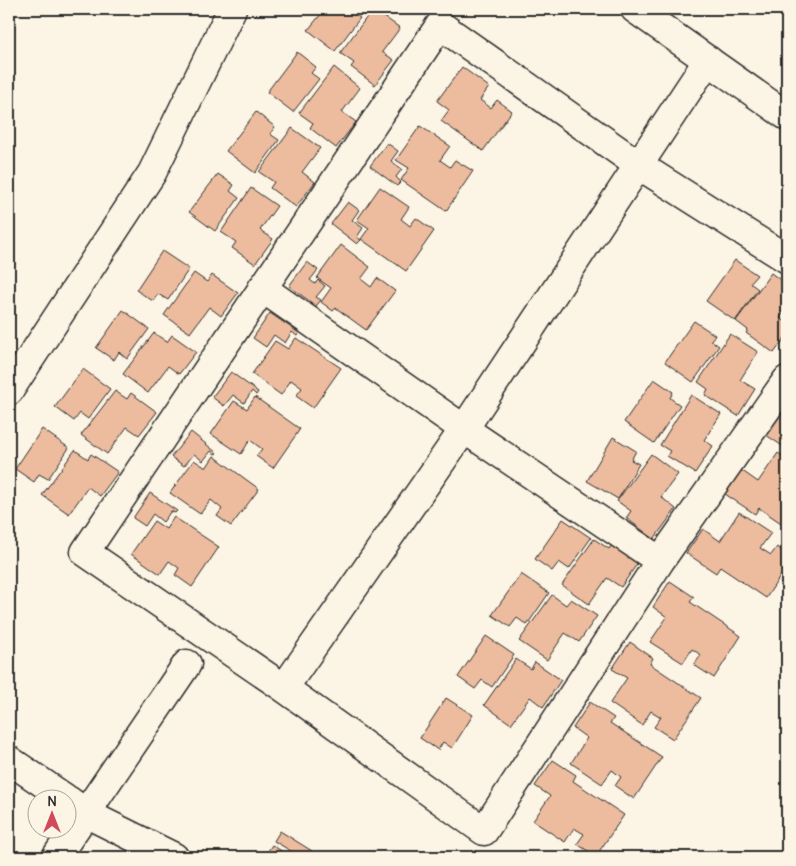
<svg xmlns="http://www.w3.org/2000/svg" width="796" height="866" viewBox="0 0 796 866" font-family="Delius,sans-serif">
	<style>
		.building { fill: #edbc9e; stroke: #2b2b2b }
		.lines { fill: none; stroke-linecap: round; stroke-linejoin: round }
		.minor-casing { stroke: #2b2b2b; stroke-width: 31 }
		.secondary-casing { stroke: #2b2b2b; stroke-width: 31 }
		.minor { stroke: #fcf5e5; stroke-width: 28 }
		.secondary { stroke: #fcf5e5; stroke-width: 28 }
	</style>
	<rect width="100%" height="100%" fill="#fcf5e5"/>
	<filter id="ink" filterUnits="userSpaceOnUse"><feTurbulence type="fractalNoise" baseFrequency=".02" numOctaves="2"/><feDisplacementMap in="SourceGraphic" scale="10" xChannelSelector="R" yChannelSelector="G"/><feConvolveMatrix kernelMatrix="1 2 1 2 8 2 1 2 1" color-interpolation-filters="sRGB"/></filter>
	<g filter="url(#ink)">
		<path class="building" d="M325,9H354L351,12L360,18L335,51L308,30Z
			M373,9L400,28L382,52L394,60L375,85L351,67L354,63L340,53Z
			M297,52L316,67L311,73L319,79L293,112L267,92Z
			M334,67L360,88L342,112L356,122L336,148L310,128L313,123L299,113Z
			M462,67L489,87L480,100L491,108L497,100L512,111L483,151L441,121L449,110L437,101Z
			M256,112L275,127L270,134L279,140L255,173L226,151Z
			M420,126L450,146L440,160L450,167L455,160L473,171L446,211L401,180L409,168L396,160Z
			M292,128L320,148L302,172L315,182L296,207L270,188L274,182L259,172Z
			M387,143L398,151L391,161L402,169L396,177L401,182L397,186L370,166Z
			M218,174L234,185L230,191L239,198L215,231L189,212Z
			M380,187L409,207L401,219L410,226L416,218L434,231L406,271L361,239L369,228L357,220Z
			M251,188L277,206L260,230L273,239L255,264L232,248L236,242L221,232Z
			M348,202L359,210L352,220L363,228L357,237L361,240L357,244L331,224Z
			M341,245L370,267L361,279L371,287L377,278L395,291L366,330L336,308L333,311L321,302L331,288L317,278Z
			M162,251L189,269L168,300L158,294L153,301L136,290Z
			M735,260L757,275L750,283L758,289L735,321L706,301Z
			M307,262L318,270L310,280L315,284L318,280L325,286L316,297L321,300L316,306L289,286Z
			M194,273L207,282L212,275L238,293L221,316L209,307L190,333L164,315Z
			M771,273L787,285V308L780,318L787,323V335L774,353L746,333L748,330L736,321Z
			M123,310L149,329L127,359L119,352L114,360L96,348Z
			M270,313L299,333L297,336L292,332L285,343L274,335L266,347L253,338Z
			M694,321L715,335L711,340L719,346L693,382L665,362Z
			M154,333L167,342L172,335L196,352L179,374L168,366L148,393L123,374Z
			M730,334L758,352L740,380L755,389L738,416L705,395L708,389L698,382Z
			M296,338L341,368L313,408L296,396L302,388L291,380L281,395L252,374L275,341L288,349Z
			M83,369L110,389L88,419L80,413L74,421L55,407Z
			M231,372L258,392L256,395L252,391L244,403L233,395L224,406L212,397Z
			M654,379L673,392L670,398L680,405L654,443L624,422Z
			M115,391L127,399L131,393L157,412L139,435L127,427L107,454L81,435Z
			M691,395L721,414L704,440L713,446L695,473L667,456L670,451L660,445Z
			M255,397L300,429L273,468L256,456L262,449L250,440L241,454L211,434L234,401L247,409Z
			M782,411L787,414V449L766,435Z
			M42,429L69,448L48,479L39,474L34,482L15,469Z
			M191,432L217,453L215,454L211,451L203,461L194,454L184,466L171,457Z
			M613,437L636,451L631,460L639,464L618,499L587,481Z
			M75,450L88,459L91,454L118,472L100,496L88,487L69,514L42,495Z
			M778,453L787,459V527L759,508L755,514L725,494L741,470L758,482Z
			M651,454L678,474L661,497L676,509L654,539L626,518L631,511L617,501Z
			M214,456L259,489L231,526L217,516L222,509L211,500L200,514L170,493L194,460L206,468Z
			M150,493L177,511L175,513L171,511L163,522L153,514L145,526L133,518Z
			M739,512L771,533L760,548L771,555L777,547L787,554V566L766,598L720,567L716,573L686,553L703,529L720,541Z
			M174,517L219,547L192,587L175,575L179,568L169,561L160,574L131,554L154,521L166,529Z
			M563,519L591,538L569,569L559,562L552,571L535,559Z
			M594,539L609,549L613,543L639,561L621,587L607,578L589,604L562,585Z
			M521,574L549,593L527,625L517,618L510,627L492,615Z
			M670,581L694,597L690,602L741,636L714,678L694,665L701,655L692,649L683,663L650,642L667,617L653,607Z
			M552,595L566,605L571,599L597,616L579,642L565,633L547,660L519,641Z
			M486,636L514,655L492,687L482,680L475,689L458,677Z
			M630,642L653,658L650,664L701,698L673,739L654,727L661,717L651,711L642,725L610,703L627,678L612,669Z
			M516,659L531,669L535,662L561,680L543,707L530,697L511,724L484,705Z
			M446,698L473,715L452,748L443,742L438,750L420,738Z
			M590,702L614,718L610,723L662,757L634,799L615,786L621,777L612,770L602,784L571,763L587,738L573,728Z
			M553,760L576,775L573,781L624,815L596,856L577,844L584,834L574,828L565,842L533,821L550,796L535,786Z
			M280,831L312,851L309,857H301L274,841Z
			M272,845L291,857H264Z"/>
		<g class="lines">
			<defs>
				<path id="minor" d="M787,259L640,166L440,25L85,552L284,688L484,831L660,561L787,380
					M262,288L464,429L660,561
					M9,391L152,173L232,9
					M284,688L464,429L708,60
					M9,760L65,798
					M68,800L87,814L174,857
					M56,857L187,664"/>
				<path id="secondary" d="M635,9L787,116"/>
			</defs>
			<use href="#minor" class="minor-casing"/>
			<use href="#secondary" class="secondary-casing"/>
			<use href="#minor" class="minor"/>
			<use href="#secondary" class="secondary"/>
		</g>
	</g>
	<rect width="796" height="866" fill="none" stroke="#fcf5e5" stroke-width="30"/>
	<rect x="15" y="15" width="766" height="836" fill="none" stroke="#2b2b2b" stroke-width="2" filter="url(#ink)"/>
	<g transform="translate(52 814)"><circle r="24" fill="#fcf5e5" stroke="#a8a49b"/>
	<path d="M0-4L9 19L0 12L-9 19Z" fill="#d1495b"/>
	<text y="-8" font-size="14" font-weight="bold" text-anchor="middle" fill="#2b2b2b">N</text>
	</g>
</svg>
